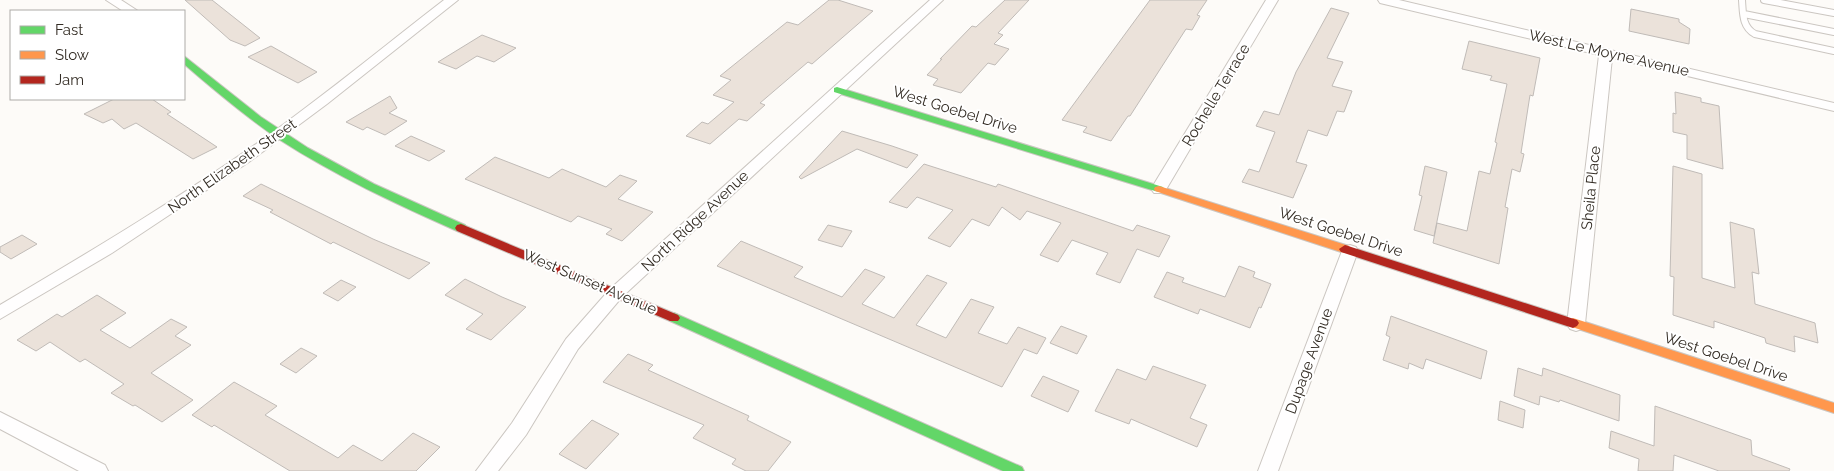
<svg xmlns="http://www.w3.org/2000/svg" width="1834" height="471" viewBox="0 0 1834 471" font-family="Raleway,sans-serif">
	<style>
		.building { fill: #ebe2da; stroke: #c0bbb7 }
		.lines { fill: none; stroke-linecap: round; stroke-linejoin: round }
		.lane-casing { stroke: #cbc6c1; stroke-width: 8 }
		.street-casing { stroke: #cbc6c1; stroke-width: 2 }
		.fast-casing { stroke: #cbc6c1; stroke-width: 2 }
		.slow-casing { stroke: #cbc6c1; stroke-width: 2 }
		.jam-casing { stroke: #cbc6c1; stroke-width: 2 }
		.lane { stroke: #fffefe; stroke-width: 6 }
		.street { fill: #fffefe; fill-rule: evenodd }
		.fast { fill: #63d668; fill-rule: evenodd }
		.slow { fill: #ff974d; fill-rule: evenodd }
		.jam { fill: #b3261e; fill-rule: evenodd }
		.labels { text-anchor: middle; stroke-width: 4; stroke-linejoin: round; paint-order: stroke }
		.street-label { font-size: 15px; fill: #332c24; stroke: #fff }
	</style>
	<rect width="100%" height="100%" fill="#fdfbf8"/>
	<path class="building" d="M185,0H212L260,38L245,46L230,40Z
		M829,0H838L873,11L812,64L808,62L760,103L765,105L747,121L739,119L710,144L686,136L702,122L708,124L734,102L713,95L731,80L720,76L787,22L798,25Z
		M1005,0H1029L998,33L1003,35L994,44L1009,49L995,65L988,63L961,93L933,85L938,79L927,75L942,59H940L972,26L976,27Z
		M1150,0H1207L1197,15L1200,16L1192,30L1186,29L1130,116H1128L1111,141L1083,132L1087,127L1062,120Z
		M1331,8L1349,13L1327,58L1343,62L1332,86L1352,91L1344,112L1337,111L1327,136L1308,130L1296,162L1307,165L1293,198L1242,182L1249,169L1259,172L1275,132L1256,126L1264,111L1279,115L1296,72Z
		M1631,9L1679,19V22L1690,29L1689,44L1629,31Z
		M482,35L516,48L494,62L477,56L456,69L438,62Z
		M1469,41L1540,58L1533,96L1530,95L1521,153L1524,154L1520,172L1512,169L1505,207L1508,208L1499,264L1433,243L1437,223L1467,231L1479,171L1490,174L1497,143L1495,142L1507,84L1490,80L1492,76L1462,69Z
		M271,46L317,72L298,83L248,57Z
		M1675,92L1701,98V102L1719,106L1723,169L1687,159V135L1673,132V113L1676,114Z
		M390,96L397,108L389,113L407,121L385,135L367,127L363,130L346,122Z
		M114,99H152L171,112L167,114L217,147L193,159L136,123L124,129L112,119L103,123L84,114Z
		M842,131L892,146L918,155L907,168L857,149L801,179L799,177Z
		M411,136L445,151L429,161L395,146Z
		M495,157L549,178L562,169L606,187L620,175L637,181L618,199L653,212L622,241L606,234L612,229L578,216L571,222L465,179Z
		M924,164L996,187L998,184L1133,231L1137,225L1170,236L1159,257L1137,249L1120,283L1096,274L1108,253L1072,240L1058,262L1040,255L1061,223L1027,211L1020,220L1002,207L989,226L972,219L950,247L928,238L953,210L917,197L907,208L889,202Z
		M1425,166L1447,172L1434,236L1414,230L1422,196L1419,195Z
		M1673,166L1702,174V278L1735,288L1730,222L1754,229L1759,274L1752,272L1755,304L1815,323L1818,343L1794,336L1795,352L1766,343L1765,338L1714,321V328L1673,315L1674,277L1670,276Z
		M261,184L373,239L430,263L409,279L333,242L331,244L270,212L273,210L243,196Z
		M828,225L852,231L842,247L818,240Z
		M22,235L37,244L11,259L0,252V247Z
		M741,241L803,267L794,277L842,297L865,269L885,277L862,304L894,318L927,275L947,283L916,325L946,338L971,299L994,307L978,333L1007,344L1018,327L1046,338L1037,354L1024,349L1002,387L717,266Z
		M1239,266L1255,272L1253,277L1271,284L1261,308L1259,307L1250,328L1200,309L1198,314L1154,297L1167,272L1184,278L1182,282L1225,297Z
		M465,279L502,297L526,307L491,340L466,329L483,314L445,295Z
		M341,280L356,287L338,301L323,293Z
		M97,295L126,313L100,330L130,348L171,319L187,327L175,336L191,345L151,373L193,400L162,422L135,405L133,406L111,393L124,384L85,359L80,362L50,342L36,351L17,340L57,314L62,317Z
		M1391,316L1487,351L1481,379L1426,359L1423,369L1409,363L1408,369L1383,360L1390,337L1386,335Z
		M1061,326L1087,336L1077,354L1050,343Z
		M301,348L317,356L296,373L280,364Z
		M628,354L653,365L648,370L749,416L747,420L791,442L768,471H746L732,464L736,459L693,438L704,425L603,382Z
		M1153,366L1206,385L1190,418L1207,425L1197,447L1131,419L1129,424L1095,411L1117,369L1146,380Z
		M1518,368L1542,376L1543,368L1620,395L1619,421L1560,400L1559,402L1540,396L1539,405L1514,396Z
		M1043,376L1079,391L1068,412L1031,396Z
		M234,382L277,406L265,415L338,458L353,445L382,461L413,433L440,447L416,471H290L214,425L212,427L192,415Z
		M1500,401L1525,410L1523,428L1498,420Z
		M1655,406L1751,440L1752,455L1790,469L1789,471H1719L1674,455L1673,471H1638L1639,459L1609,448L1611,431L1654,446Z
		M592,420L619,434L586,469L559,454Z"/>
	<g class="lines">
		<defs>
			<path id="lane" d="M1742,0C1743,13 1742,27 1755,34L1834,51
				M1764,0L1834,13
				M1744,14L1834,32"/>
			<path id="street" d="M106,0H121L138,11H123Z
				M444,0H458L327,104L249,162L112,253L0,319V305C93,250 185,195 273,132C331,90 387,44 444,0Z
				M930,0H943L622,297L578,349L526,435L498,471H476L512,423L566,339L610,289Z
				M1266,0H1278L1164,193H1154L1151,189Z
				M1378,0H1399L1834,103V111L1612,58L1585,324L1582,329L1576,331L1570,329L1567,324L1599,55L1380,3Z
				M1350,245L1356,247L1358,251L1278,471H1258L1342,251L1344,247Z
				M0,412L105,465L108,471H79L0,429Z"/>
			<path id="fast" d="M184,56L261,117L308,148L374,184L465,225L467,228L465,231H457C396,204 336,176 280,140C246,117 214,90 184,64Z
				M837,87L1163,187L1164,189L1159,192L1155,191L834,92V88Z
				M674,313L1022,467L1024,471H1003L670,321L668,318L670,315Z"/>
			<path id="slow" d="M1159,186L1349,246L1351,249L1345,253L1341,252L1155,191L1154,189L1155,187Z
				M1573,318L1834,403V413L1569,326L1567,323L1569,320Z"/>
			<path id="jam" d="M461,224L678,315L680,318L678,321H670L457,231L455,228L457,225Z
				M1345,245L1577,320L1579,323L1577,326L1573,328L1341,252L1339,249Z"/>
		</defs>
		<use href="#lane" class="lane-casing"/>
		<use href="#street" class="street-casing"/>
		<use href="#fast" class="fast-casing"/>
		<use href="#slow" class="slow-casing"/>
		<use href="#jam" class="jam-casing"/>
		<use href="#lane" class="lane"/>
		<use href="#street" class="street"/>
		<use href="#fast" class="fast"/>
		<use href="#slow" class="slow"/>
		<use href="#jam" class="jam"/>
	</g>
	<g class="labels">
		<g class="street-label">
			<text transform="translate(1609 53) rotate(13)" y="5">West Le Moyne Avenue</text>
			<text transform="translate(1216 95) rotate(-59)" y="5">Rochelle Terrace</text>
			<text transform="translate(955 110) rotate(17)" y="5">West Goebel Drive</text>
			<text transform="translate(232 166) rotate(-35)" y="5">North Elizabeth Street</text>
			<text transform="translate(1591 188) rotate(-84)" y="5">Sheila Place</text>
			<text transform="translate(695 221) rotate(-43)" y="5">North Ridge Avenue</text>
			<text transform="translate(1341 232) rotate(18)" y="5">West Goebel Drive</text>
			<text transform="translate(590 282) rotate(23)" y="5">West Sunset Avenue</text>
			<text transform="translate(1726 357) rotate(18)" y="5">West Goebel Drive</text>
			<text transform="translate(1309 361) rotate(-70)" y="5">Dupage Avenue</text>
		</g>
	</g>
	<rect x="10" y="10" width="175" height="90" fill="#ffffff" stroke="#adaba7"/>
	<rect x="20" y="26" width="25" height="8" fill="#63d668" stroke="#adaba7"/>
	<text x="55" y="35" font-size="15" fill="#332c24">Fast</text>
	<rect x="20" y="51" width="25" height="8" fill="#ff974d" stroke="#adaba7"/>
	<text x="55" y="60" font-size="15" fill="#332c24">Slow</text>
	<rect x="20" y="76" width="25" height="8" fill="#b3261e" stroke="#adaba7"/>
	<text x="55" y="85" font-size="15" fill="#332c24">Jam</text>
</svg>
